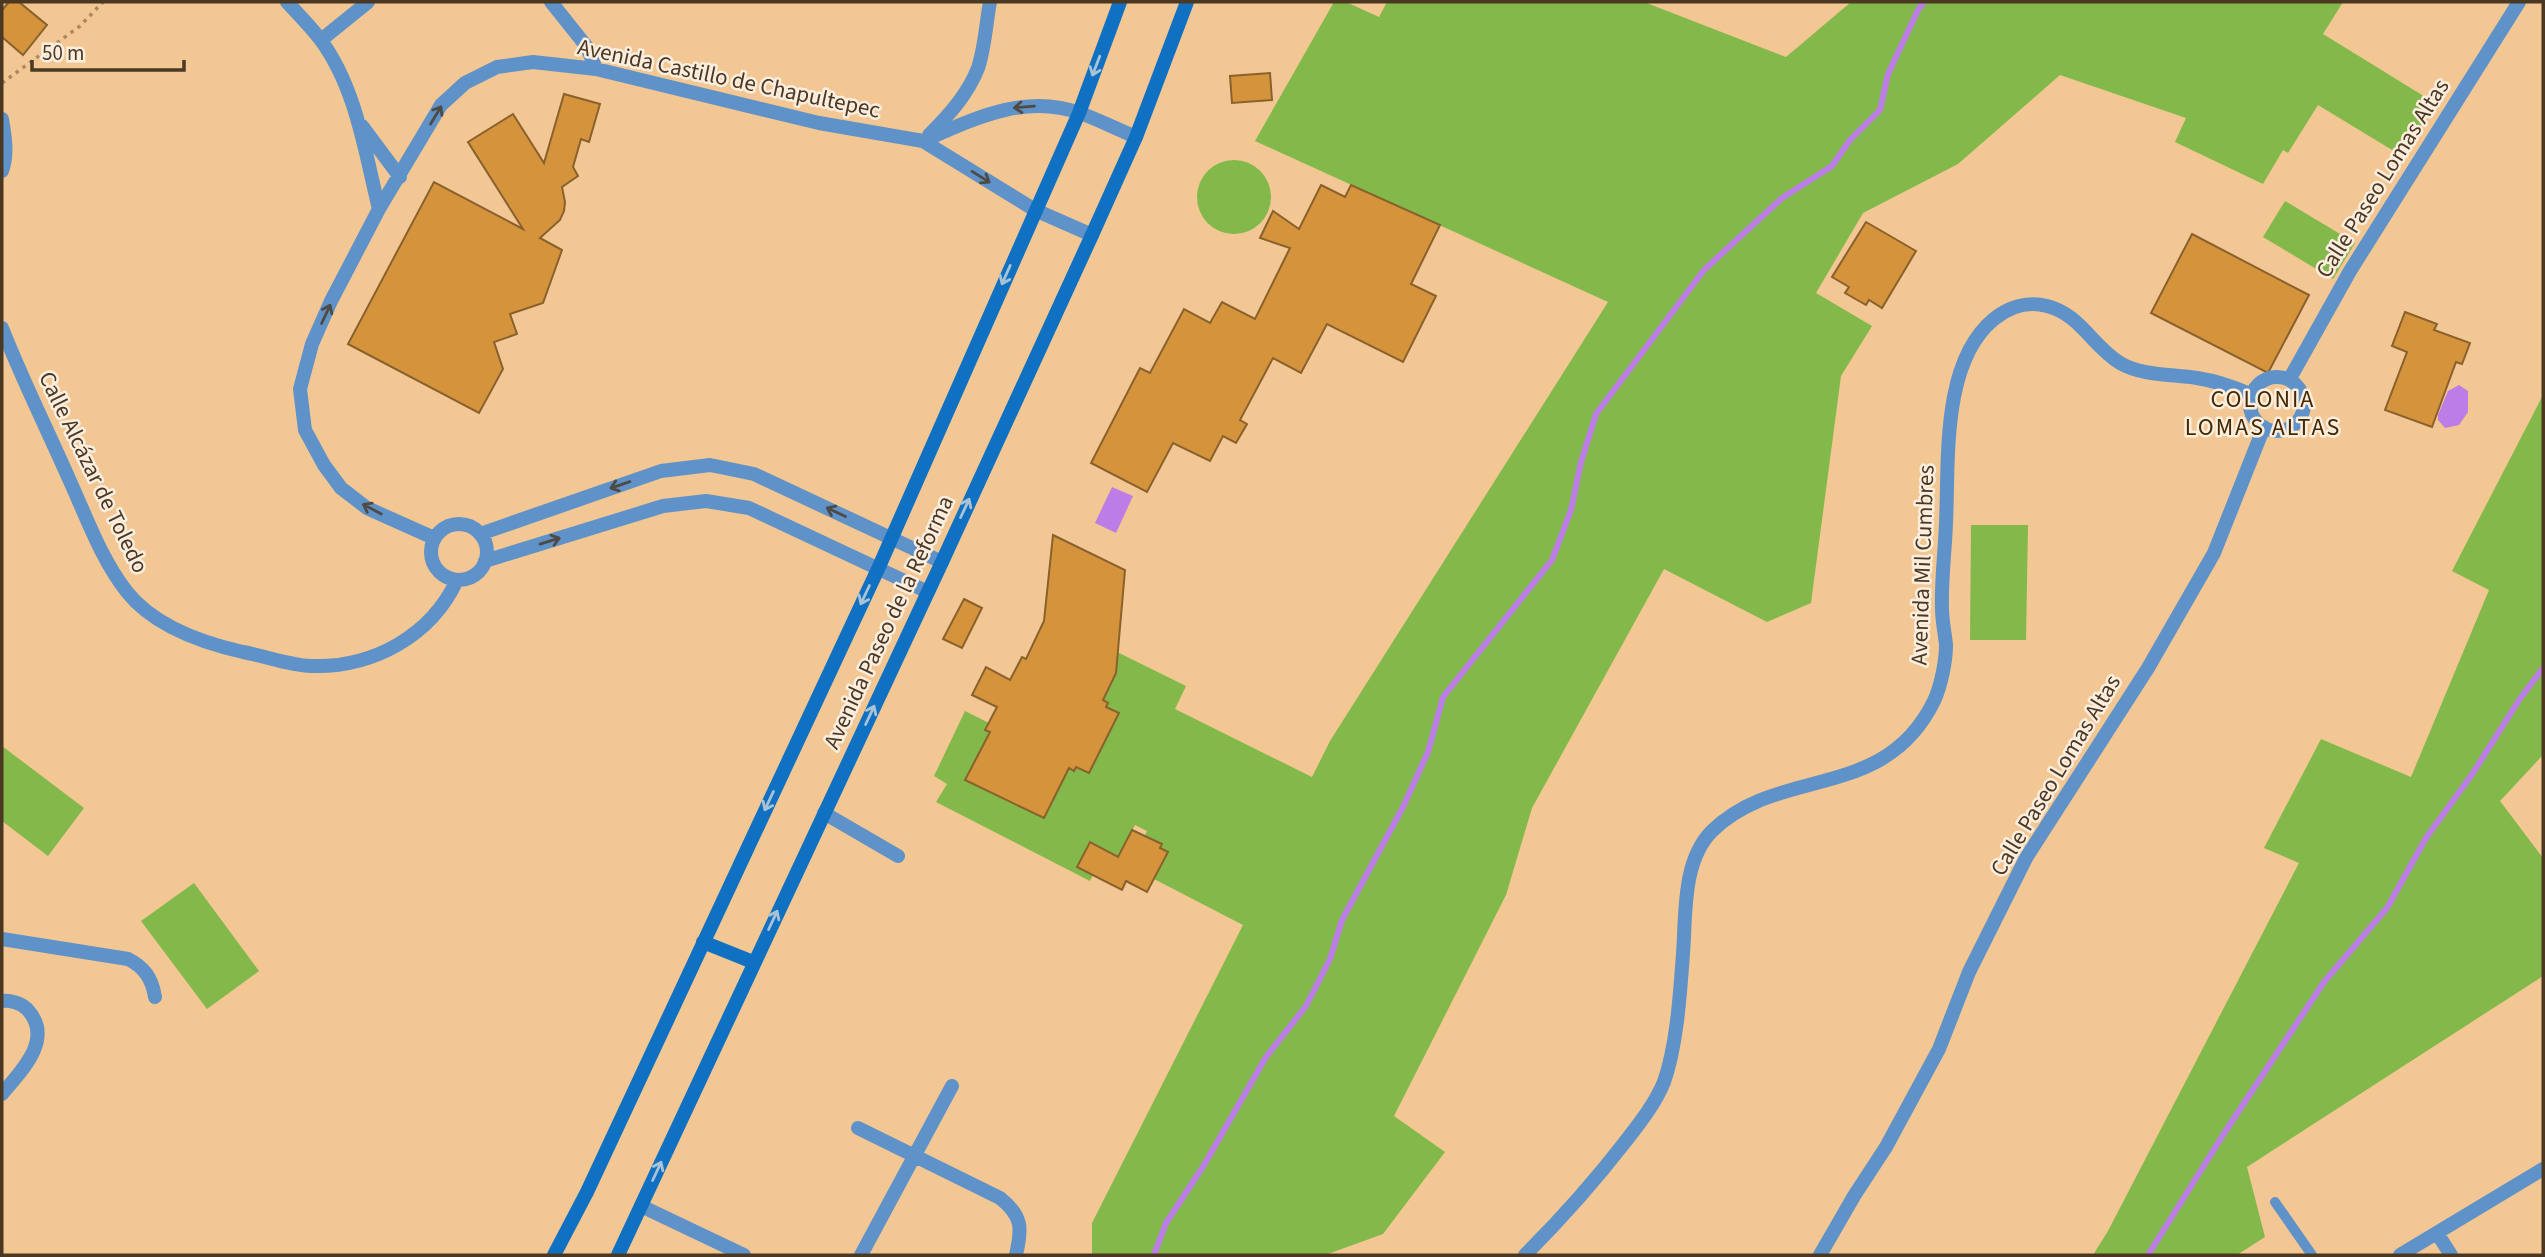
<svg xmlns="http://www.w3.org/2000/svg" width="2545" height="1257" viewBox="0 0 2545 1257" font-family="'Source Sans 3',sans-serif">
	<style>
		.green { fill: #83b84a }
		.water { fill: #bd7de6 }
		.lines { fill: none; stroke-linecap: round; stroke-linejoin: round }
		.stream { stroke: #bd7de6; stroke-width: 6 }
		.building { fill: #d5943b; stroke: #88612e; stroke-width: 2 }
		.path { stroke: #ab8a63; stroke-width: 3.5; stroke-dasharray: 3.5 5; stroke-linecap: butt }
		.service { stroke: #5f92c9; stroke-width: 10 }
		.minor { stroke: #5f92c9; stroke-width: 14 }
		.secondary { stroke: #1071c2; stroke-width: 14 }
		.oneway { stroke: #a9c2d5 }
		.oneway2 { stroke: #4e4a44 }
		.labels { text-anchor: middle; stroke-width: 5; stroke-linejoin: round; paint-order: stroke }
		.street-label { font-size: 23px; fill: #4a3823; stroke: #fbeedf }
		.neighbourhood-label { font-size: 24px; letter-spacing: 2px; fill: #442800; stroke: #fbeedf }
	</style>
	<rect width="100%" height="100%" fill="#f3c793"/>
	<path class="green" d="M1334,2H1346L1379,17L1387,2H1644L1786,57L1851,2H2343L2323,34L2435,103L2402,156L2318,105L2288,153L2283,150L2263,184L2175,142L2186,118L2060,75L1958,164L1863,213L1816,293L1872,326L1841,376L1811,603L1767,622L1664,569L1532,808L1506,895L1394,1116L1445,1152L1383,1234L1325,1255H1092V1223L1243,925L1154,879L1168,852L1160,848L1162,844L1143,839L1147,831L1135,825L1113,867L1104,850L1089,842L1077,867L1093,875L1090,881L936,802L947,784L934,776L965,711L989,723L990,732L965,780L1044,818L1069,768L1074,771L1076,767L1089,773L1119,714L1106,707L1103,700L1116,673L1109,648L1186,686L1175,709L1312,777L1330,741L1608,302L1255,141Z
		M1197 197a37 37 0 1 1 74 0a37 37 0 1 1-74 0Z
		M2285,201L2355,243L2333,279L2263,237Z
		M2543,395V755L2500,801L2543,858V976L2247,1167L2265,1237L2237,1255H2093L2108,1231L2299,863L2264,848L2321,739L2411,777L2489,590L2452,571Z
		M1971,525H2028L2026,640H1970Z
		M2,746L84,808L48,856L2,821Z
		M194,883L259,971L207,1009L141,921Z"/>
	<path class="water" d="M2459,385L2468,391V412L2459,425L2445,428L2438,420V415L2448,391Z
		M1112,487L1133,496L1116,533L1095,523Z"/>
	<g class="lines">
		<path class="stream" d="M1154,1255L1166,1223L1204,1165L1266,1057L1306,1006L1330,959L1342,920L1403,807L1428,752L1443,697L1552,560L1571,510L1581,462L1596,414L1704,270L1782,198L1832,166L1850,140L1880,110L1888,74L1918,10L1924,2
			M2148,1255L2223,1135L2324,982L2387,908L2426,838L2473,773L2519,700L2543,668"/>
	</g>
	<path class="building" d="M9,2H19L47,25L23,55L2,37V10Z
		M1270,73L1272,100L1232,103L1230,76Z
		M564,94L600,104L589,142L581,139L573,167L578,176L562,187L565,202L564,211L560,220L540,238L562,250L543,303L510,314L517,334L494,342L503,369L479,413L348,344L434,182L523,229L468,142L513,114L544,163Z
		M1321,185L1345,197L1351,185L1440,225L1411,284L1436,296L1403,362L1327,324L1301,373L1273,358L1240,420L1247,424L1236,443L1223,436L1210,461L1173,443L1147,492L1091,463L1140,368L1150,373L1184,309L1210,323L1222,302L1255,319L1290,248L1260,238L1273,211L1299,229Z
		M1866,222L1916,251L1882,308L1869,300L1866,305L1845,293L1849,287L1832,277Z
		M2192,234L2309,295L2268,373L2151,313Z
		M2405,312L2437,324L2434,330L2470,343L2462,364L2456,362L2432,427L2385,410L2407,352L2392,346Z
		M1053,535L1125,570L1116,673L1103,700L1108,703L1106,707L1119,713L1089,773L1076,767L1074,771L1069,768L1044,818L965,780L990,732L985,730L997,707L972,695L986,667L1010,680L1022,657L1026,659L1044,621Z
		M964,599L982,608L962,648L943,639Z
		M1132,830L1162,844L1160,848L1168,852L1147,892L1126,881L1122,890L1077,867L1090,842L1118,857Z"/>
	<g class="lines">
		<path class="path" d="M2,83L80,26L103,2"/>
		<path class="service" d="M2275,1202L2312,1255"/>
		<path class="minor" d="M287,2C298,14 310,26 320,39C356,87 365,152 379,209
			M551,2L587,47L596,69
			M321,40L368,2
			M2,119C5,137 8,154 2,171
			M362,126L400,177
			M929,135C949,115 968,94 978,68C985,47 986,23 990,2
			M923,141C973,119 1025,93 1080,113C1099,120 1117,129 1136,137
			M2,328C22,379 47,429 69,479C86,516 101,559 127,592C154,626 203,643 243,652C265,656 289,665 311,666C373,668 431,636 457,580
			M2250 404a27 27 0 1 1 54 0a27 27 0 1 1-54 0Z
			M2289,380L2350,271L2519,2
			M431 552a28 28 0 1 1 56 0a28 28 0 1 1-56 0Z
			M480,534L661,471L710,465L754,474L942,562
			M434,538L367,508L341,488L324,465L305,430L300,389L312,344L331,301L379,209L441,105L465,83L497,67L533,62L596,69L819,123L923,141L1035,210L1092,235
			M485,561L663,506L706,501L749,508L928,592
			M824,813L898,856
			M2,939L128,959C144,967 152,978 155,997
			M2,1001C10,1000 21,1003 27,1009C55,1039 21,1071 2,1094
			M858,1128L1000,1198C1023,1216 1022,1229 1016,1255
			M641,1206L744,1255
			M2437,1233L2451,1255
			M861,1255L952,1086
			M1525,1255C1561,1219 1594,1182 1625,1142C1639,1124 1655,1104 1664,1082C1677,1045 1680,994 1683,954C1686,915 1682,861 1712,831C1779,765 1884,803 1934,701C1941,686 1946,661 1946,645C1945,633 1942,621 1942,609C1941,581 1945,551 1946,523C1949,461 1941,362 1994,319C2009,307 2028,301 2047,306C2080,314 2093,347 2120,363C2142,376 2173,374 2197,378C2217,381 2234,387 2252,395
			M1820,1255L1854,1196L1886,1147L1939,1049L1969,972L2026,858L2148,668L2214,553L2264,427
			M2400,1255L2543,1169"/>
		<path class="secondary" d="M703,942L753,962
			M554,1255L587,1192L878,569L1079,113L1120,2
			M618,1255L942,562L1092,235L1136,137L1187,2"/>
	</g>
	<defs><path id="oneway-shaft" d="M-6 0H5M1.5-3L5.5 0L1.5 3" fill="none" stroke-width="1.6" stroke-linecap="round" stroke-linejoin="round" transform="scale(1.75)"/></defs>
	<g class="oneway">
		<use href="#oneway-shaft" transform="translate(1096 66) rotate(111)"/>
		<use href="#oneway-shaft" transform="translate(1006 275) rotate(114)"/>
		<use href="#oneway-shaft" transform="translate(965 508) rotate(-65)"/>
		<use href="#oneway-shaft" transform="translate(865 595) rotate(115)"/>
		<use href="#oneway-shaft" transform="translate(870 715) rotate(-65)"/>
		<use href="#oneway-shaft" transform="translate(769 801) rotate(115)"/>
		<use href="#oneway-shaft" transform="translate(773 920) rotate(-65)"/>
		<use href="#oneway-shaft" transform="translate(657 1171) rotate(-65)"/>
	</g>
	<g class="oneway2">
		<use href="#oneway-shaft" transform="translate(1024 107) rotate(175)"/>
		<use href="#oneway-shaft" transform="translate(436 115) rotate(-59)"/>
		<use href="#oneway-shaft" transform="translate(981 177) rotate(32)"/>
		<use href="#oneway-shaft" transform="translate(326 314) rotate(-65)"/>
		<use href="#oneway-shaft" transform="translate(620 485) rotate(161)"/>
		<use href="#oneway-shaft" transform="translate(372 509) rotate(-152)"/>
		<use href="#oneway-shaft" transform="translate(836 512) rotate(-155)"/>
		<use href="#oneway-shaft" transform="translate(550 541) rotate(-17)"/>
	</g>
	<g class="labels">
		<g class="street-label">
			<text transform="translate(729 78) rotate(12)" y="8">Avenida Castillo de Chapultepec</text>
			<text transform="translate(2382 178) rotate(-58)" y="8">Calle Paseo Lomas Altas</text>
			<text transform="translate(94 472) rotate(64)" y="8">Calle Alcázar de Toledo</text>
			<text transform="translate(1922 565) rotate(-88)" y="8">Avenida Mil Cumbres</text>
			<text transform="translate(888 622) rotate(-65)" y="8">Avenida Paseo de la Reforma</text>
			<text transform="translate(2055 775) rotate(-59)" y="8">Calle Paseo Lomas Altas</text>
		</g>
		<g class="neighbourhood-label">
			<text x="2263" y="407">COLONIA<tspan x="2263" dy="28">LOMAS ALTAS</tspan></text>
		</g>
	</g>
	<rect width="2545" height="1257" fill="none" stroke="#4a3823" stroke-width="7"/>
	<path d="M32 60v10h152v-10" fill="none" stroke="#4a3823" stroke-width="3.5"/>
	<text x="42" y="60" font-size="21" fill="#4a3823" stroke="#fbeedf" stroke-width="5" paint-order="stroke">50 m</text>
</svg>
